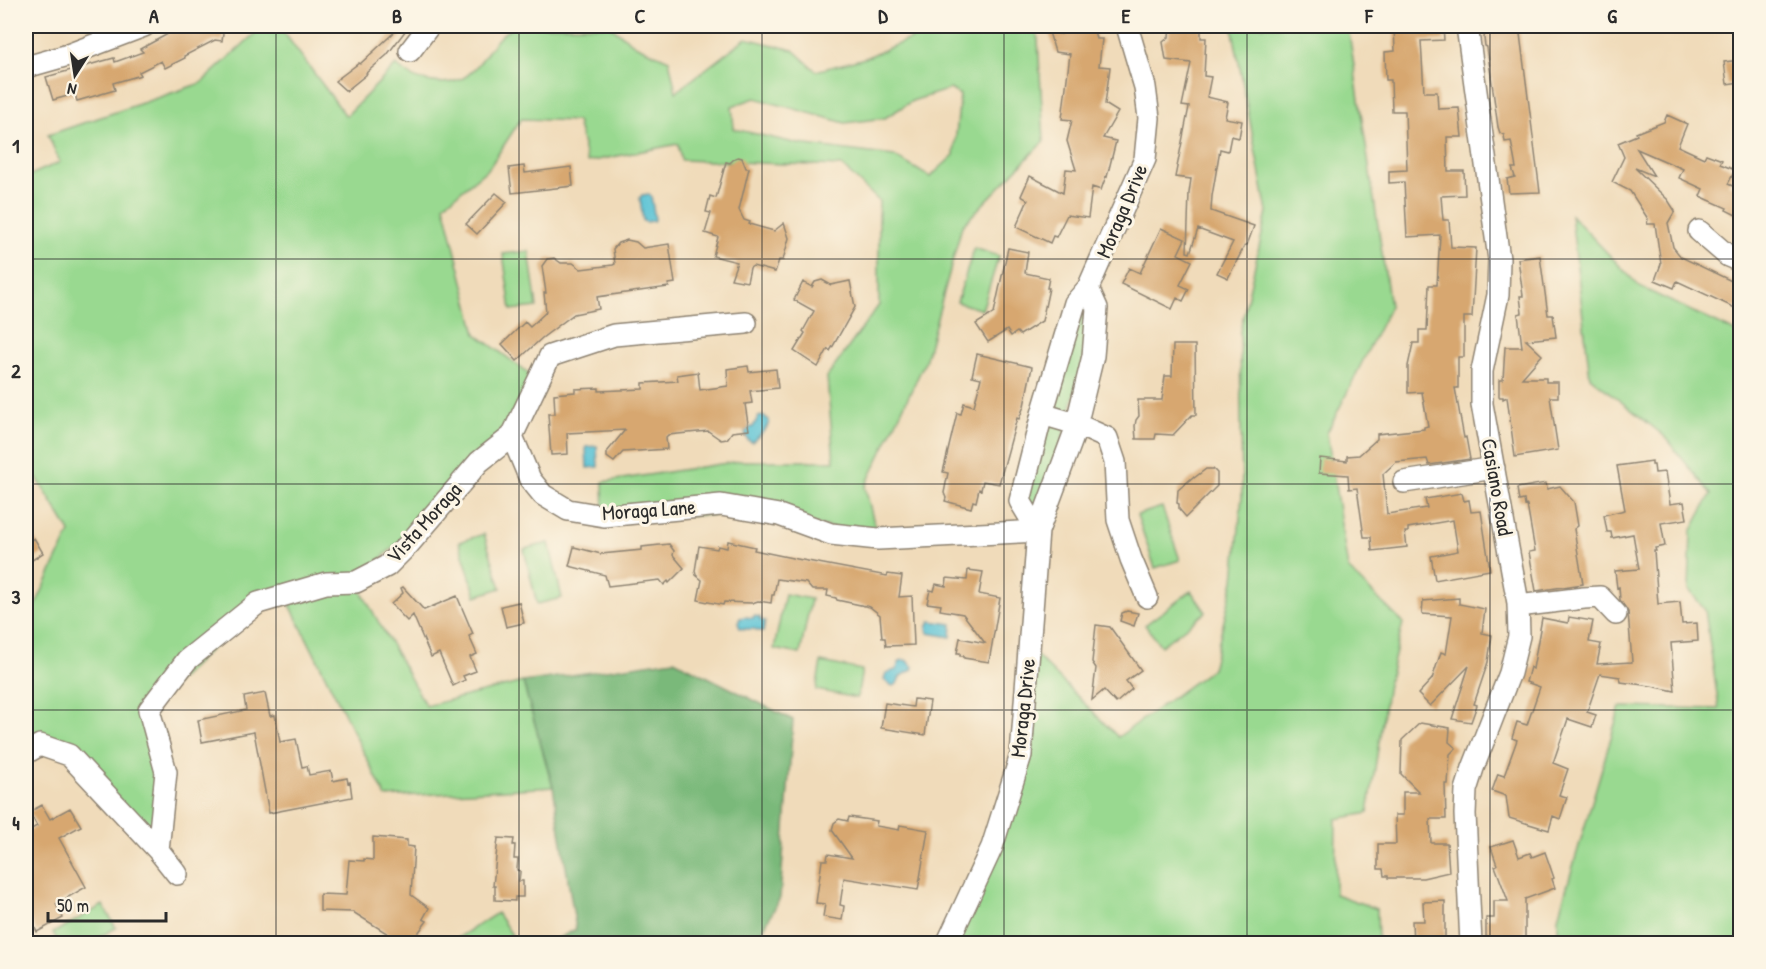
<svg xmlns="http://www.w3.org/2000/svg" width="1766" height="969" viewBox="0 0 1766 969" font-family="'Patrick Hand',sans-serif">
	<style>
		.green { fill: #99d990; stroke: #62825e; stroke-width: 1.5; fill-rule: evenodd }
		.forest { fill: #7ab97a; stroke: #527252; stroke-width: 1.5 }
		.water { fill: #59c2d5; stroke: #427680; stroke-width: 1.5 }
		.building { fill: #d7a770 }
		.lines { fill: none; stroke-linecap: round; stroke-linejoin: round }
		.minor-casing { stroke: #8e8372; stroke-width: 24 }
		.minor { stroke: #fff; stroke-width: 21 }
		.grid { fill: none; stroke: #2b2b2b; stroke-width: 1.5; stroke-opacity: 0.55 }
		.labels { text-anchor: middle; stroke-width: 6; stroke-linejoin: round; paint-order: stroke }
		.street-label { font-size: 21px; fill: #2b2b2b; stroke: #fcf5e5 }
		.neatline { fill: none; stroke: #2b2b2b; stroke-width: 2 }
		.grid-label { font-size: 20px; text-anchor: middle; font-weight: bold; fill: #2b2b2b }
	</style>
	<rect width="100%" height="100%" fill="#fcf5e5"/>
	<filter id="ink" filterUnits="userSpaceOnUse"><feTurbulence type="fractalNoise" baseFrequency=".0167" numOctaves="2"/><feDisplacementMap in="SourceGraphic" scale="12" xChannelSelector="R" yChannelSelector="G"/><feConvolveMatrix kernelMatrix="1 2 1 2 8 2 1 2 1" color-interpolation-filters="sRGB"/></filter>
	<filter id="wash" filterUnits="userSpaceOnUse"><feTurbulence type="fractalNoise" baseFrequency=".008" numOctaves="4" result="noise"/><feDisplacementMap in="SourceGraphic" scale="24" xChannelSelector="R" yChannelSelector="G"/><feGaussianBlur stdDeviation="1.35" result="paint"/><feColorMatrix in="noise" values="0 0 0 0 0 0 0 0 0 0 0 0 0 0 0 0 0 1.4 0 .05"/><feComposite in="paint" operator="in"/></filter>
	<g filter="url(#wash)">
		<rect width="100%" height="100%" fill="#f0dbba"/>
		<path class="green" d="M263,26H279L346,116L396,65C411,77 414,79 433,82C483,90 481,40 516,26H610L635,45L669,60L676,92L746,38L793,50L816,71L865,58L917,36L937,26H1036L1038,41L1044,141L962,226L925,362L865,487L878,539L779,515L604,516L603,482L740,461H834L827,377L879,305V201L842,166L681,160L678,144L587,162L577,121L521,119L489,168L444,205L476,334L539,381L512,436L356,582L426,706L523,682L553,787L386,797L285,595L258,603L149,710L166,772L158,850L69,755L26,753V625L70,532L29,465L26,464V177L60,162L48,135L201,83ZM950,89L960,95L954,155L930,177L894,156L799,144L734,129L732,106L755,98L845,123L885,118L912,101Z
			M1232,26H1348L1390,306L1327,433L1348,569L1403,623L1388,684L1368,813L1336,819L1335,894L1377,909L1378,943L945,944L1021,755L1029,648L1118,737L1212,669L1234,580L1242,496L1240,331L1267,212Z
			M1571,215L1640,287L1740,334V943H1558V917L1620,707L1719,709L1705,610L1689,590L1691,532L1711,494L1663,435L1590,377Z
			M974,248L999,256L982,310L957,302Z
			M529,251L537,307L511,310L503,254Z
			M1075,303L1097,308L1038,531L1020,501Z
			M1162,507L1180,560L1155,568L1137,515Z
			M484,534L501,588L476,596L459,542Z
			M549,543L562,598L537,604L524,549Z
			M1191,591L1206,612L1161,646L1145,625Z
			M785,594L811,599L800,654L774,649Z
			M821,662L862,670L857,698L816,690Z
			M103,905L116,928L88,943H59L53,933Z
			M497,913L512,935L498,943H450Z"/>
		<path class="forest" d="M674,660L793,720L780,898L756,943H550L576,929L553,787L523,682Z"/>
		<path class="water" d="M649,194L651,196L655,219L653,221L646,222L643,221L640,198L642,195Z
			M764,416L769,420C769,429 758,436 752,442L748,440L745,434L747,428L753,427L758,417Z
			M597,446L598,467L587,468L586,447Z
			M754,616L760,617V620L765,621L763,632L754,629H745L740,628L738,623L740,618L745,617L753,618Z
			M930,621L952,624L951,637L928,633L927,627Z
			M904,660L908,661L913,667L912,670L900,677L897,684L893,686L887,683L884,679L886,673L896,670L900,661Z"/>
		<g id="blocks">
			<path class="building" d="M188,26H224L222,41L215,40L184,56L185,58L165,68L161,61L139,72L141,75L113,83L115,90L77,101L75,94L53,100L46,77L114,58L115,62L143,52L140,49L166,35L174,29L182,28Z
				M401,26L406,30L387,55L366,73L367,74L346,91L335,81L359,63L360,64Z
				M1058,26H1093L1096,39H1102L1099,66L1110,67L1105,104L1118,112L1103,138L1116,141L1107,177L1106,176L1101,190L1092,187L1088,218L1067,215L1056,237L1053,236L1050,243L1016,227L1028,200L1021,196L1030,176L1063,193L1066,169L1076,170L1067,141L1072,120L1062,119L1070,54L1055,52L1049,32L1061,34Z
				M1170,26H1201V38H1206L1204,76L1211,77L1207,97L1228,102L1225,118L1242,121L1239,138L1231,136L1228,151L1220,149L1212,196L1211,211L1254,226L1247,245H1245L1228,278L1217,273L1233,242L1198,229L1190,253L1187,252L1189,193L1191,179L1175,177L1189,107L1182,106L1191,63L1166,60L1163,42L1169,37Z
				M1394,26H1443L1444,40L1421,41L1424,92H1437L1438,109L1459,108L1462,137H1447L1448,171H1464L1465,195L1441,196L1443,220H1449L1451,247L1476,248L1472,317H1464V357H1458V388H1455L1464,438L1466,437L1470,459L1429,465L1427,459L1396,462L1383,474L1387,514L1427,508L1425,499L1462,493L1464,501L1469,500L1471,512L1481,511L1490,570L1435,580L1431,556L1458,551L1453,520L1408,528V532H1405L1407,547L1372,551L1371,537H1364L1357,488L1349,489L1348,475L1319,473L1320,458L1347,461V456L1359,455L1377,439V434L1424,429V427L1428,426L1422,392L1408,393V366L1413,343H1419V330H1427L1429,285H1437L1440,235L1407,237L1404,182L1389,183V171L1407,170L1405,111H1392L1391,80H1386L1385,52L1395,51Z
				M1486,26H1519L1540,192L1509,193L1507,179L1515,177L1512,168H1516L1511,141L1505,142L1504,135L1500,133L1498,127L1487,47L1485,46L1484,38Z
				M1740,60V82L1727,84L1724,62Z
				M1667,115L1687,124L1678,146L1704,158L1706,154L1722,160L1720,164L1735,170L1728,184L1740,189V217L1726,210L1727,208L1700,196L1703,189L1679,178L1683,169L1637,149L1654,176L1635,168L1668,200L1675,211L1668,223L1673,247L1681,257L1740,285V300L1737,309L1677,281L1674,288L1655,280L1661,264L1655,224H1647L1648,219L1630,191L1612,182L1624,157L1618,143L1637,135L1636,133L1664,122Z
				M738,157L742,158L746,168H749L739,210L744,220L750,222L749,224L774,231L784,223L789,238L783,260H779L775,272L753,266L750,268L747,282L731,279L737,262L713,256L718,237L705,233L711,213L706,212L710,196L716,198L726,162L730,163L735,158Z
				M524,166L525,173L571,167L573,186L512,193L509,168Z
				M496,193L507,202L477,234L466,224Z
				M1161,228L1185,239L1178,254L1192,261L1180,285L1189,289L1183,301L1177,298L1172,309L1121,284L1129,268L1140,273Z
				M627,240L636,242L643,248L669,244L675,283L668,284L669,287L597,297L599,309L574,314L542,338L517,361L502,344L525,322L530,327L546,312L544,293H546L542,266L547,259L554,258L561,263H573L581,269L613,265L615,264L613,249L618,243Z
				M1008,248L1028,252L1025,273L1049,278L1047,288H1049L1042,321L1020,335L1017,332L1011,336L1007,330L988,342L976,324L994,313Z
				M1540,256L1548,315H1553L1556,337L1526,340L1542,355L1522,378H1546V382H1558V397H1550L1558,450L1515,457L1507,397L1503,399V397H1499V380H1503L1505,347H1522L1518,314L1522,313L1520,296H1523L1518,259Z
				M822,280L831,285L850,281L855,307L833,346L830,351L828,349L818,367L794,351L805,333L803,331L814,311L794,300L803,282L812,287L815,282Z
				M1173,345H1195L1196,415H1192L1173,435L1156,434L1155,439H1136L1135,426L1136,420L1139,416L1138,400H1162L1165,376H1172Z
				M977,354L1032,367L1024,406L1019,419L1017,418L999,484L983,481L981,490L979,489L976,502L973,501L971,508L945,501L946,498L944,493L948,473L943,472L957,413L961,414L964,403L974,406L981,378L972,376Z
				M748,366L749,372L776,369L778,388L750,391L752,403L745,404L749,430L732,432L727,439L721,440L708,431L668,435L666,437L667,449L623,452L614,462L607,457V452L625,430L567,433L568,454L551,455L548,414H555L554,394L575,392V389L599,388V391L643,389V383L678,381L677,375L698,372L700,390L728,386L727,369Z
				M1652,461V465H1654L1655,473L1665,472L1670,504L1684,502L1687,519L1661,523L1665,546L1655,548L1656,551H1654L1658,604L1680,602L1682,624L1697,623L1698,641L1671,643L1675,691L1651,686L1621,682L1620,677L1600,674L1587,712L1596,715L1592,727L1568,719L1553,763L1568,769L1559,795L1567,797L1560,819L1553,816L1549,830L1509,818L1506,796L1492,791L1498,774L1504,776L1517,740L1512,738L1517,722L1527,725L1540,687L1526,682L1530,667L1533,669L1542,618L1568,623L1569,617L1593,621L1589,642L1601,644L1597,664L1632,662L1628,612L1620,600L1619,587L1617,588L1615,571L1639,569L1633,534L1612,538L1611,532H1607L1604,515L1625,510L1617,466Z
				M1206,469H1213L1217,473V486L1186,517L1179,509V504L1177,503L1178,490L1193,477L1194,478Z
				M1546,483L1547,489L1560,486L1574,502L1578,526L1574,529L1583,584L1536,591L1529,552L1535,551L1527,505L1525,506L1524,500L1519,501L1517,488Z
				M34,538L43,553L26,564V543Z
				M728,541L755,547L754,550L797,559L887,576L888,574L902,576L899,597L912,596L914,645L886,646L885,638H882L880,615L870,607L837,600L836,598L827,596L828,590H812L806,583L777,579L774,595H772L771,603L758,601L752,603L724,602L723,605L698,600L702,580L696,575L695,571L699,546L717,549L718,546L727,548Z
				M669,544L674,551L673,555L684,568L669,583L668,581L664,585L660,580L608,586L605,575L569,566L574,547L601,554L642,550V547Z
				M968,570L983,572L979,594L1000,598L989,662L964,658V656H960V653H957L960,638L985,643L963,614L940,610L941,605L927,603L930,590L934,591L936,584L946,586L947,578L967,580Z
				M403,587L424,610L457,596L473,634L469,636L477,654L470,657L476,671L463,676L465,680L453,686L439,653L431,657L413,615L407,621L391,604L403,593L401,588Z
				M1459,598V604L1485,609L1482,633L1492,635L1488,662L1474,704L1477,705L1471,722L1452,719L1469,666L1430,706L1418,694L1432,679L1441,652L1446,654L1452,616L1422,614L1423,601Z
				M519,602L524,623L506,627L501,606Z
				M1127,611L1138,613L1134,626L1120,621L1122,613Z
				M1096,625L1110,627L1141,670L1126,681L1132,689L1116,703L1104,690L1092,700L1096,668L1092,662Z
				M265,693L270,716L275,715L280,742L296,739L302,767L307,766L309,775L331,771L333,781L347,778L348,783L350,782L352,797L269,813L254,732L202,742L198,720L246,710L244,697Z
				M914,699L930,701L925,735L881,728L885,703L913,707Z
				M1420,723L1450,728L1449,742L1456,748L1450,754L1448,784H1445L1446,819H1430L1431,843H1447L1449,872L1423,878H1388V876H1384L1383,869H1378V844H1396L1395,815H1403V792H1419L1401,774L1402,740Z
				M42,805L50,819L70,808L81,826L59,838L86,887L56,904L63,918L37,932L26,911V832L37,826L29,812Z
				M849,817L877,821L876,826L899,830L900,825L928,830L918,890L844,878L840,905L844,906L842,920L823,917L825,904L816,903L822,860H827L828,854L852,858L832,830L834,823L839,819L848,821Z
				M373,837L407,840V846L414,847L411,895L429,908L423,919L427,921L410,944H404L353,912L320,911V894L346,895L349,860L364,861V859L373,860Z
				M498,838L514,839L513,845H515L514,859H518L517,870L520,871L519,881H523V897H515V901L495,900V886H493Z
				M1513,840L1519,857L1530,853L1532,857L1545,852L1554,878L1552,879L1555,888L1525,899V944H1492V937H1486V918H1494V901H1508L1495,866L1497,865L1491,847Z
				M1445,901V944H1413L1412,921H1424L1423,902Z"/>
		</g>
	</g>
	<g filter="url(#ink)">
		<use href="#blocks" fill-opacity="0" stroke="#8e8372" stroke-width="1.5"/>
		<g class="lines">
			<defs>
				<path id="minor" d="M1467,26L1499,259L1498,295L1482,371V404L1518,603L1519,636L1510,673L1473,768L1466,790L1465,814L1471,944
					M410,51L429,26
					M26,67L65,56L144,26
					M1699,231L1728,256L1740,261
					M746,323L614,335L550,356L512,436L530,479L543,495L568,510L604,516L721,505L779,515L831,534L878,539L1038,531
					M1042,414L1076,424L1107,438L1115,462L1118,520L1131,559L1147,597
					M1404,482L1494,468
					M1038,531L1020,501L1042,414L1075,303L1088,288L1145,159L1149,118L1145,87L1127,26
					M1518,606L1584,598L1600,597L1616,614
					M26,753L40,745L69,755L158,850
					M177,874L158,850L166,772L149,710L187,660L258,603L326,583L356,582L387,566L409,544L479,462L512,436
					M947,944L992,847L1021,755L1038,531L1074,434L1093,356L1097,308L1088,288"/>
			</defs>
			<use href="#minor" class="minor-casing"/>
			<use href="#minor" class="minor"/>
		</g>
	</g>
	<path class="grid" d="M276,26V944M519,26V944M762,26V944M1004,26V944M1247,26V944M1490,26V944M26,259H1740M26,484H1740M26,710H1740"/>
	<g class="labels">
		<g class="street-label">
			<text transform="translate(1122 211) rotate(-67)" y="7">Moraga Drive</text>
			<text transform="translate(1497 487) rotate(80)" y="7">Casiano Road</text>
			<text transform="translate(649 510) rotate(-4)" y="7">Moraga Lane</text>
			<text transform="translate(424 523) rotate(-48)" y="7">Vista Moraga</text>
			<text transform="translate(1023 708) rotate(-84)" y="7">Moraga Drive</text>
		</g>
	</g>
	<rect width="1766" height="969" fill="none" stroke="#fcf5e5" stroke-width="66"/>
	<g transform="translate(75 75) rotate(192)" stroke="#fcf5e5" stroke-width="4.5" paint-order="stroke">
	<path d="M0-4.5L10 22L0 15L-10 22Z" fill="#2b2b2b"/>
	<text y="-9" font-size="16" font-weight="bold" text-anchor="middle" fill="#2b2b2b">N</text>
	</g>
	<path d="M48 912v9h118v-9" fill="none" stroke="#2b2b2b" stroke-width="3"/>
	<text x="57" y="912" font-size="18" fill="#2b2b2b" stroke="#fcf5e5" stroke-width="4.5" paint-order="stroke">50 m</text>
	<rect x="33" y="33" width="1700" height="903" class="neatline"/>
	<g class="grid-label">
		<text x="154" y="23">A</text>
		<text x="397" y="23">B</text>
		<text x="640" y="23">C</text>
		<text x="883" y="23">D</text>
		<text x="1126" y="23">E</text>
		<text x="1369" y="23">F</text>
		<text x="1612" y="23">G</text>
		<text x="16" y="153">1</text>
		<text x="16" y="378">2</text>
		<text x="16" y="604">3</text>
		<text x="16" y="830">4</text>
	</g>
</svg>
